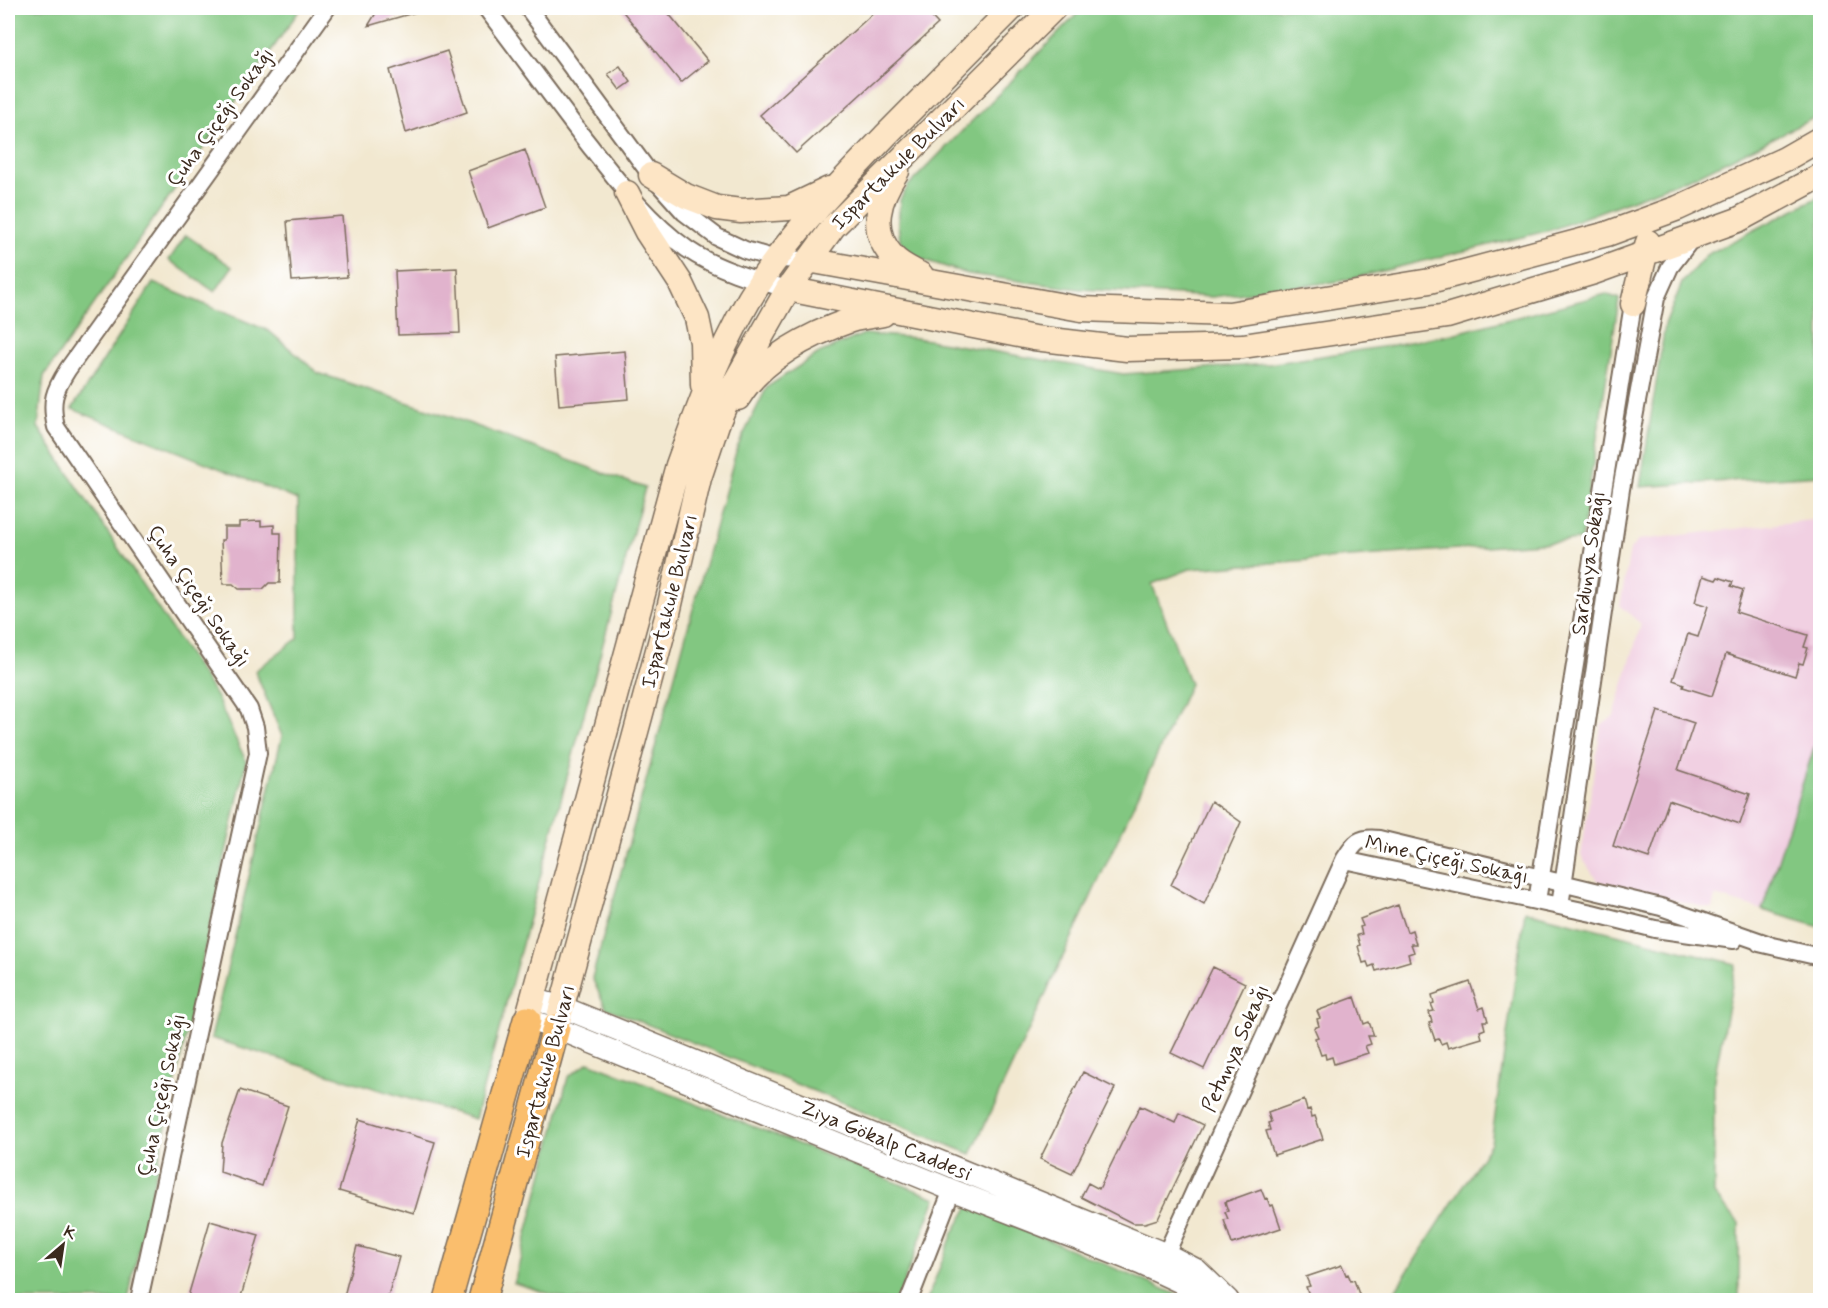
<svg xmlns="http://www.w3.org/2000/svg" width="1828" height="1308" viewBox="0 0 1828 1308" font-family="Mynerve,sans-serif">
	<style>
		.built { fill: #f1d0e2 }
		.green { fill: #82c781; stroke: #5e7850; stroke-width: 1.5 }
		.building { fill: #e1b3cd }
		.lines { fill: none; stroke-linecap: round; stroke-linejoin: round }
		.minor-casing { stroke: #7b6c5c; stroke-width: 20 }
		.tertiary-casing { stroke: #7b6c5c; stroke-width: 24 }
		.secondary-casing { stroke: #7b6c5c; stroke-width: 27 }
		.primary-casing { stroke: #7b6c5c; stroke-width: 30 }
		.minor { stroke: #fff; stroke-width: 16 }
		.tertiary { stroke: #fff; stroke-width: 21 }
		.secondary { stroke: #fde5c5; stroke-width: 24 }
		.primary { stroke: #fabe6d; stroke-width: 27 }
		.labels { text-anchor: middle; stroke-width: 6; stroke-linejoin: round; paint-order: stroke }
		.street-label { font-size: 21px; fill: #3b2a1e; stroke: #fff }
	</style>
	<rect width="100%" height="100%" fill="#fff"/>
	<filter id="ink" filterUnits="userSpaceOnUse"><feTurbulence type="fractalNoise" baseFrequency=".0167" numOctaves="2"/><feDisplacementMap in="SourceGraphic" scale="12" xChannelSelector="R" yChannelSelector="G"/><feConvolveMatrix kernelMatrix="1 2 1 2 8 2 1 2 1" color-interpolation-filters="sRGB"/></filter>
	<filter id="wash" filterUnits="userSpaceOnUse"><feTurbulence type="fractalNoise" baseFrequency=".008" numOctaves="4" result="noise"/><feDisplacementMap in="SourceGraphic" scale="24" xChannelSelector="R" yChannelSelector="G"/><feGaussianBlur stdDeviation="1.35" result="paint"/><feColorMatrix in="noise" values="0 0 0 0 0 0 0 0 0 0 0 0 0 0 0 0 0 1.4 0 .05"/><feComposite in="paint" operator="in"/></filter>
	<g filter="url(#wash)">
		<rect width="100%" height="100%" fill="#f2e8d0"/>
		<path class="built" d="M1820,519V729L1762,910L1715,896L1712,909L1598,882L1581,856L1601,725L1614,716L1641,624L1620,606L1630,550L1639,540Z"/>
		<path class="green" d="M8,8H301L44,376L38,427L216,696L246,761L128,1300H8Z
			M1083,8H1820V115L1700,174L1551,230L1341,281L1212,297L1079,289L968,274L912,256L900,240L898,225L900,200L908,186Z
			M1820,196V475L1640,487L1665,325L1682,283L1706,255Z
			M186,235L232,267L215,292L169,260Z
			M153,283L269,331L318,373L449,416L645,488L475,1119L211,1038L282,736L255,671L298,638V500L72,409Z
			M1606,294L1619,299L1581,540L1190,569L1152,584L1190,684L971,1154L606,1008L592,978L737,448L767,387L819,353L864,334L917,338L1123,374L1268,364L1388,346L1452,334Z
			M1820,729V927L1762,910Z
			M1525,911L1736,964L1714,1079V1194L1739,1223V1300H1389L1491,1143Z
			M589,1062L936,1198L897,1300H570L514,1283L568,1077Z
			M969,1206L1180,1296L1184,1300H927L953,1233Z"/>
		<g id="blocks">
			<path class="building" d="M379,8H420V11L368,26Z
				M620,8H664L708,61L681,83Z
				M879,8H923L938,24L796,153L760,115Z
				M447,51L467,112L406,133L390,70Z
				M620,66L631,82L620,90L608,74Z
				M525,150L545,207L488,228L468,171Z
				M342,216L347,277L292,281L287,221Z
				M457,268L460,333L398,335L395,271Z
				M625,351L629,399L559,405L555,357Z
				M261,521V526L274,525V533H281L280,583H269L263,589H239L233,584H223L221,540H224V527H239V522Z
				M1703,576L1716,580L1718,577L1733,582L1731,586L1743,590L1736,612L1808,635L1804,647L1808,648L1803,664L1799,663L1795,676L1726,654L1712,696L1683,687L1684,684L1673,680L1688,634L1698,637L1708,606L1695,602Z
				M1658,711L1694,723L1678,770L1750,794L1740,824L1669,800L1649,858L1613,846Z
				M1211,801L1241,822L1204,904L1171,885Z
				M1398,905L1407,932L1412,930L1416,944H1411L1414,952L1408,954L1410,961L1376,971L1374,965L1369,967L1367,962L1363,963L1358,946L1360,945L1357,935L1362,934L1360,927L1363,926L1360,919Z
				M1213,967L1245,983L1204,1069L1171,1053Z
				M1470,982L1479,1009L1484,1007L1488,1021H1483L1485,1029L1480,1031L1482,1038L1448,1048L1446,1042L1441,1044L1439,1039L1435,1040L1429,1023L1432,1022L1429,1012L1434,1011L1431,1004L1434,1003L1432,995Z
				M1355,997L1364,1024L1369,1022L1374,1036H1368L1371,1044L1365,1046L1368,1053L1334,1064L1332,1057L1326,1059L1325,1054L1321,1055L1315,1038L1318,1037L1314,1028L1319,1026L1317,1019L1320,1018L1317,1011Z
				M1083,1072L1115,1088L1072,1174L1040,1159Z
				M240,1090L288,1106L262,1186L220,1172L222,1143Z
				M1304,1100L1307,1110L1310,1109L1312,1117L1315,1116L1323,1139L1274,1155L1266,1131L1270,1130L1268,1123L1271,1122L1268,1113Z
				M1140,1106L1175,1123L1179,1113L1203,1125L1158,1219L1145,1223H1132L1081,1197L1088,1183L1099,1189Z
				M360,1119L435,1142L414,1213L339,1191Z
				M1261,1189L1265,1199L1267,1198L1270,1206L1273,1205L1281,1228L1232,1244L1224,1220L1228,1219L1225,1212L1228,1211L1225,1202Z
				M210,1221L259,1235L240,1300H187Z
				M357,1246L399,1257L387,1300H343Z
				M1342,1265L1346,1275L1348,1274L1351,1281L1354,1280L1361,1300H1311L1306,1287L1310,1286L1306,1277Z"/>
		</g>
	</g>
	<g filter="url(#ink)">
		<use href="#blocks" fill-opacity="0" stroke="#7b6c5c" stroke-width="1.5"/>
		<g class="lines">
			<defs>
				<path id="minor" d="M486,8C521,54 555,101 590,146C619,183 648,221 687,249C716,269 754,280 788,289
					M528,8L651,175L684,212L717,237L745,250L776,259L808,260
					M1344,860L1592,913L1655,929L1734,940
					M1537,901L1633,304
					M1560,906L1621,489L1656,298L1670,267L1693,237
					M1759,943L1820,957
					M1166,1254L1344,860C1354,844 1358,836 1379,839L1661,907L1770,945
					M139,1300L258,753L255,727L249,709L56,427C50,401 54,391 68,369L327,8
					M909,1300L952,1190"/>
				<path id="tertiary" d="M532,999L562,1007L1166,1254L1197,1270L1228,1300
					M527,1020L556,1028L952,1190L1141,1264L1180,1282L1203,1300"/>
				<path id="secondary" d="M897,171C879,198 868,230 893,257C900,265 912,270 921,275
					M651,175L686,196L717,208L741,211L789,208L829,189
					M627,193L647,232L680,282L697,318L702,342L703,385
					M808,260L1081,309L1229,314L1430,281L1607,234L1678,208L1785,159L1820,139
					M788,289L1034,338L1127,349L1243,346L1447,316L1594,272L1738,220L1820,176
					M1633,304L1648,242
					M738,398C761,359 810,334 851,320C861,317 873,316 883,314
					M527,1020L678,465C701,401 724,336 762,279C798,226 843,180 887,134C929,92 970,50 1012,8
					M556,1028L668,613L699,478L717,424L732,388L788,289L833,227L1054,8"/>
				<path id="primary" d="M448,1300L527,1020
					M482,1300L556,1028"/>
			</defs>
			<use href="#minor" class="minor-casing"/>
			<use href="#tertiary" class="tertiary-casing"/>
			<use href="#secondary" class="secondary-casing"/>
			<use href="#primary" class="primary-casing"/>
			<use href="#minor" class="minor"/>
			<use href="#tertiary" class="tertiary"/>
			<use href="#secondary" class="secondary"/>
			<use href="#primary" class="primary"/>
		</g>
	</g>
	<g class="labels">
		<g class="street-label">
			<text transform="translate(220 117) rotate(-54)" y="7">Çuha Çiçeği Sokağı</text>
			<text transform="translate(898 163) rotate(-45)" y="7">Ispartakule Bulvarı</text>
			<text transform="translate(1588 563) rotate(-82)" y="7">Sardunya Sokağı</text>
			<text transform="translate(199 596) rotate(56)" y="7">Çuha Çiçeği Sokağı</text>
			<text transform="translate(669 601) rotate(-76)" y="7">Ispartakule Bulvarı</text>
			<text transform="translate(1447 859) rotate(12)" y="7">Mine Çiçeği Sokağı</text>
			<text transform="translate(1235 1048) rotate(-66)" y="7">Petunya Sokağı</text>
			<text transform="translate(545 1071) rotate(-75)" y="7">Ispartakule Bulvarı</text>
			<text transform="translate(161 1095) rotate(-78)" y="7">Çuha Çiçeği Sokağı</text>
			<text transform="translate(886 1140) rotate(22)" y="7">Ziya Gökalp Caddesi</text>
		</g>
	</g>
	<rect width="1828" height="1308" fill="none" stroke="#fff" stroke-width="30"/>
	<g transform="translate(63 1245) rotate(29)" stroke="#ffffff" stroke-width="4.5" paint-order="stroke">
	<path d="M0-4.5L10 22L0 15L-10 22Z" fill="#3b2a1e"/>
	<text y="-9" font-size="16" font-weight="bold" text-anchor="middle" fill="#3b2a1e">K</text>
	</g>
</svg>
